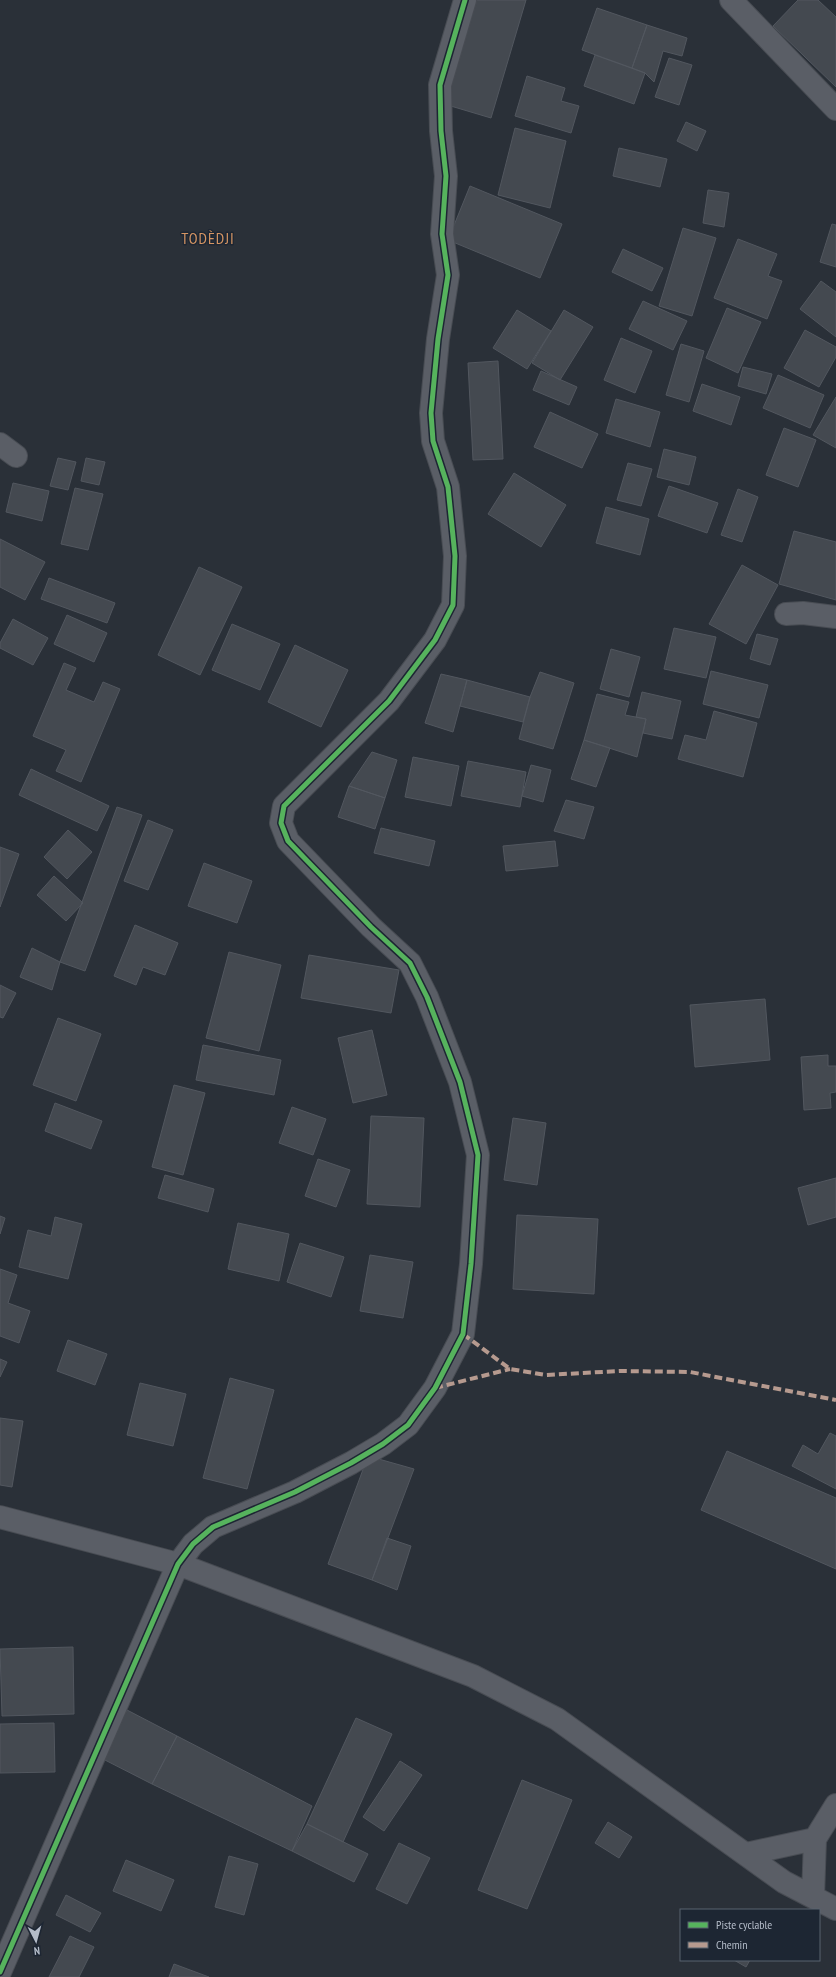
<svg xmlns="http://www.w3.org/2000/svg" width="836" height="1977" viewBox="0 0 836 1977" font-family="'PT Sans Narrow',sans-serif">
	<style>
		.building { fill: #444950; stroke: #52575f }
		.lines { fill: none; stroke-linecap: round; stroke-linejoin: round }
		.street-casing { stroke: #484c53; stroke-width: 24 }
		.street { stroke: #5a5e66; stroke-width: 22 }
		.quiet { stroke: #b69a8f; stroke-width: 4; stroke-dasharray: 8 4; stroke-linecap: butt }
		.cycleway-casing { stroke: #1d2633; stroke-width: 8 }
		.cycleway { stroke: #56b35d; stroke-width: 5 }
		.labels { text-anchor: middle; stroke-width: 3; stroke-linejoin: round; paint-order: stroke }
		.quarter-label { font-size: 16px; letter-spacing: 1px; fill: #d59563; stroke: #1d2633 }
	</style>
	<rect width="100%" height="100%" fill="#2a3038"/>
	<path class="building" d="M475,0H526L491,118L444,104Z
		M798,0H818L836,17V87L773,26Z
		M597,8L647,25L632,68L582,50Z
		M647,25L687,38L682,56L663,51L654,82L645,73L632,68Z
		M595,55L645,73L634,104L584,86Z
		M669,58L692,65L679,105L655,97Z
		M527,76L565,88L561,101L579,106L571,133L515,116Z
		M686,122L706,131L697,151L677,141Z
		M515,128L566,141L550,208L498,195Z
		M619,148L667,159L660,187L613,176Z
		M470,186L562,224L540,278L448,240Z
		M708,190L729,193L724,227L703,223Z
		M832,224L836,225V267L820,262Z
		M683,228L716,238L692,316L659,306Z
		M738,239L777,254L768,276L782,281L767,319L714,298Z
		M623,249L663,268L652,291L612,272Z
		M821,281L836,292V337L800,309Z
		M643,301L687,321L673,350L629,329Z
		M727,308L761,322L738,373L706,358Z
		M517,310L551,331L527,369L493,348Z
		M564,310L593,327L560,380L532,363Z
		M805,330L836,347V357L819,387L784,368Z
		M621,338L652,351L635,393L604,380Z
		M681,344L704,351L689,402L666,395Z
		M498,361L503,459L473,460L468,363Z
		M743,367L772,374L766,394L738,386Z
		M541,371L577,387L569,405L533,390Z
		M778,375L824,395L810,428L763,408Z
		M702,384L740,397L731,425L693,411Z
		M836,397V448L813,435Z
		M616,399L660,412L650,447L606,433Z
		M550,412L598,434L582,468L534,447Z
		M784,428L816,440L798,487L766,475Z
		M664,449L696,457L689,485L657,477Z
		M58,458L76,462L68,490L50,486Z
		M86,458L105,462L99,485L81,481Z
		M628,463L652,469L641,506L617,500Z
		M514,473L566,505L541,547L488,514Z
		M13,483L49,491L42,521L6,512Z
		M669,486L718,503L707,533L658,516Z
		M75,488L103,494L88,550L61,544Z
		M738,489L758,497L742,542L721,535Z
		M606,507L649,519L640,555L596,543Z
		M794,531L836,542V600L779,584Z
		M0,539L45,562L25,600L0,587Z
		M742,565L778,585L746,644L709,624Z
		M199,567L242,587L200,675L158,655Z
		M49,578L115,603L107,623L41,599Z
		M67,615L107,633L94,662L54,644Z
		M13,619L48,638L33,665L0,648V643Z
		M232,624L280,644L260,690L212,670Z
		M674,628L716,637L706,678L664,669Z
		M757,634L778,639L770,665L750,659Z
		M295,645L348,670L321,727L268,702Z
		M611,649L640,657L629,697L600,689Z
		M64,663L76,668L66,690L94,702L103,682L120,689L81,782L56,771L66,750L33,736Z
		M711,671L768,685L759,718L703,704Z
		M540,672L574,683L553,749L519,739L530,697Z
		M441,674L467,680L453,732L425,723Z
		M467,680L530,697L523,722L460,706Z
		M642,692L681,701L672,739L643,733L646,719L636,717Z
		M597,694L629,702L625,715L646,719L637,757L584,740Z
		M714,711L757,723L743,777L678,759L685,735L706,740Z
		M584,740L610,748L596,787L571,779Z
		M372,752L397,760L385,798L349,786Z
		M413,757L459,766L451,806L405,797Z
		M468,761L526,772L520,807L461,796Z
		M531,765L551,770L543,802L522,796Z
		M31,769L109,806L97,831L19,795Z
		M349,786L385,798L375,829L338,817Z
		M566,800L594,807L584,839L554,831Z
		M117,807L142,815L85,971L60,962Z
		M148,820L173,830L148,890L124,881Z
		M381,828L435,841L429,866L374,853Z
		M68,830L92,852L67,879L44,857Z
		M555,841L558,866L506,871L503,846Z
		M0,847L19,854L0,907Z
		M204,863L252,881L237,923L188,906Z
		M54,876L83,903L66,921L37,895Z
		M135,925L178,943L165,975L143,967L136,985L114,976Z
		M32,948L60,962L52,990L20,977Z
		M229,952L281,965L259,1051L206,1038Z
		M309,955L399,970L391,1013L301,998Z
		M0,985L16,993L3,1018L0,1017Z
		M765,999L770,1060L695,1067L690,1005Z
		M58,1018L101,1034L76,1101L33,1085Z
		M372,1030L387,1095L353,1103L338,1038Z
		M203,1045L281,1060L274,1095L196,1080Z
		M828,1055V1066H836V1092L830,1093L831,1108L804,1110L801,1057Z
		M174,1085L205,1093L183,1175L152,1167Z
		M55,1103L102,1121L91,1149L45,1131Z
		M292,1107L326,1119L313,1155L279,1143Z
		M371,1116L424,1118L420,1207L367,1204Z
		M513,1118L546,1123L537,1185L504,1180Z
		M318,1159L350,1170L336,1207L305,1196Z
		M165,1175L214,1189L208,1212L158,1198Z
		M836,1178V1217L808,1225L798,1188Z
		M517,1215L598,1219L594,1294L513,1289Z
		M0,1216L5,1218L0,1234Z
		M55,1217L82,1224L68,1279L19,1267L28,1230L51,1236Z
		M238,1223L289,1234L279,1281L228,1269Z
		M300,1243L344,1257L331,1297L287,1282Z
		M370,1255L413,1262L403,1318L360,1311Z
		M0,1269L17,1275L8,1303L30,1311L19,1343L0,1336Z
		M68,1340L107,1354L95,1385L57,1371Z
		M0,1359L7,1362L0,1377Z
		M230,1378L274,1390L247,1489L203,1478Z
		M140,1383L186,1394L173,1446L127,1435Z
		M0,1418L23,1421L12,1487L0,1485Z
		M830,1433L836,1436V1489L792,1466L803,1445L818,1454Z
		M727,1451L836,1498V1569L701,1510Z
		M368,1456L414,1469L372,1580L328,1564Z
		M387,1538L411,1546L397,1590L372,1580Z
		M73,1647L74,1714L2,1716L0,1649Z
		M127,1710L177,1736L152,1784L101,1758Z
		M356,1718L392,1734L343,1842L307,1824Z
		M54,1723L55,1772L0,1773V1724Z
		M177,1736L312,1806L292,1851L152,1784Z
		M400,1761L422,1775L384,1831L363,1817Z
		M522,1780L572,1800L527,1909L478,1890Z
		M608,1822L632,1837L619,1858L595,1843Z
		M307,1824L368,1854L354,1882L292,1851Z
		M399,1843L430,1858L407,1904L376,1889Z
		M229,1856L258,1864L244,1915L215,1907Z
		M126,1860L174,1880L161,1911L113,1891Z
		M66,1895L101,1913L90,1932L56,1915Z
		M70,1936L94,1947L79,1977H49Z
		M734,1960H750L746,1967Z
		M174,1964L209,1977H169Z"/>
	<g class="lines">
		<defs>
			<path id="street" d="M731,0L836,109
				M0,444L16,456
				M786,614L803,613L836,617
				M0,1517L178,1564L473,1676L557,1719L784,1882L836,1909
				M746,1854L815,1839
				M813,1897L815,1839L836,1805
				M0,1972L178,1564L193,1544L213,1527L295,1492L351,1463L383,1444L408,1425L435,1388L463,1334L471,1264L478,1155L460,1082L427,997L410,963L371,927L288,841L281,823L284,806L389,701L435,640L453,605L455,556L448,487L433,441L431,413L438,339L448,275L442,234L446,176L441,131L440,85L465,0"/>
		</defs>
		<use href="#street" class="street-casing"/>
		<use href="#street" class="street"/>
		<path class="quiet" d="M463,1334L510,1369L546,1375L619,1371L690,1372L836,1400
			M435,1388L510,1369"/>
		<defs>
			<path id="cycleway" d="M0,1972L178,1564L193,1544L213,1527L295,1492L351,1463L383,1444L408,1425L435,1388L463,1334L471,1264L478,1155L460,1082L427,997L410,963L371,927L288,841L281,823L284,806L389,701L435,640L453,605L455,556L448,487L433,441L431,413L438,339L448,275L442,234L446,176L441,131L440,85L465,0"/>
		</defs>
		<use href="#cycleway" class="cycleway-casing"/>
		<use href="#cycleway" class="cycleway"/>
	</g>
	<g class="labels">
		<g class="quarter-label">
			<text x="208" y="244">TODÈDJI</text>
		</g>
	</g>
	<rect x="680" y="1909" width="140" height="52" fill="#1d2633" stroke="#59626f"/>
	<rect x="688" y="1922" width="20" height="6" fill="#56b35d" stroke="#59626f"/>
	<text x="716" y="1929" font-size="12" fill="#b4bcc9">Piste cyclable</text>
	<rect x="688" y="1942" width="20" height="6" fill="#b69a8f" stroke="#59626f"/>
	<text x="716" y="1949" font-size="12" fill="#b4bcc9">Chemin</text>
	<g transform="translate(36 1941) rotate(174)" stroke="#1d2633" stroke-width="3" paint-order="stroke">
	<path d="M0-3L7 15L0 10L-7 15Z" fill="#b4bcc9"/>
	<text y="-6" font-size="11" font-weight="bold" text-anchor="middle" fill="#b4bcc9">N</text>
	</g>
</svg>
